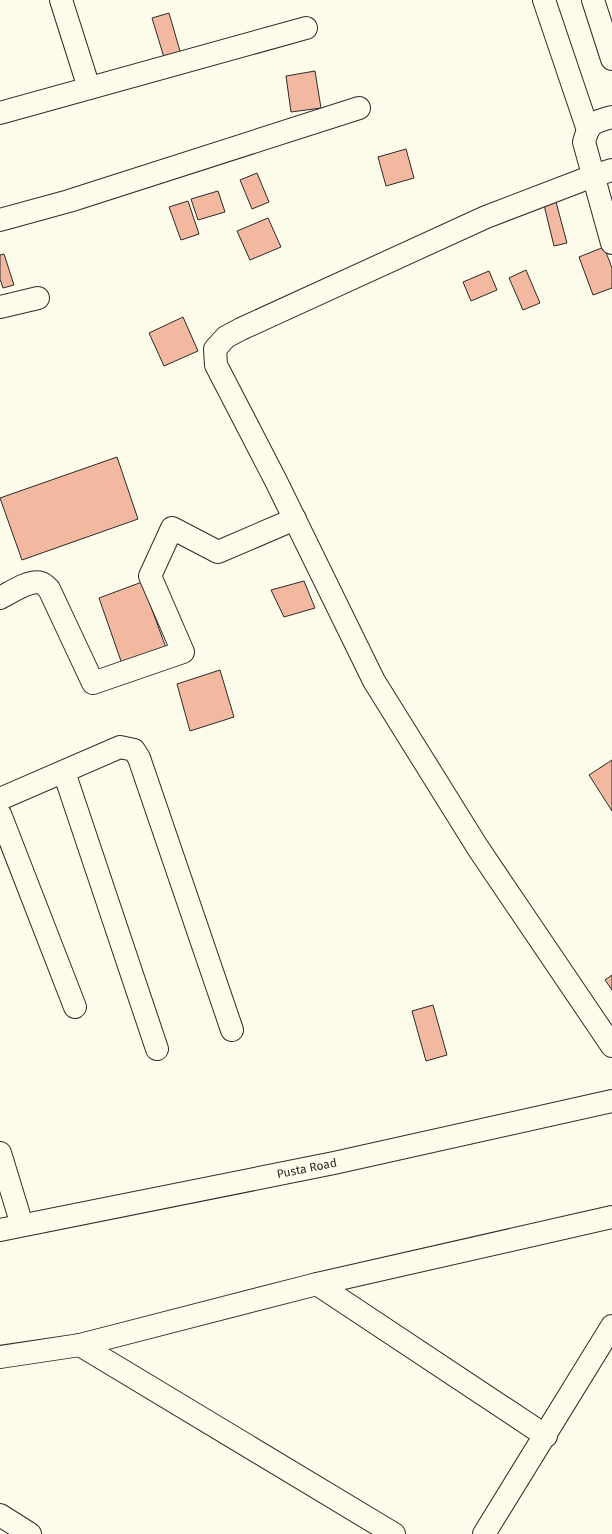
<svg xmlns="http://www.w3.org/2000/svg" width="612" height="1534" viewBox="0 0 612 1534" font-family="'Fira Sans',sans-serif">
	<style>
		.building { fill: #f2b8a0; stroke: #2b2b2b }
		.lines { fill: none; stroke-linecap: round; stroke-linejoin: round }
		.minor-casing { stroke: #2b2b2b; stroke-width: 24 }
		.minor { stroke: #fdfbea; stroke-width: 22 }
		.labels { text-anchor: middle; stroke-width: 3; stroke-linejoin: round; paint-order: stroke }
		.street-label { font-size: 12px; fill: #2b2b2b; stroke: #fdfbea }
	</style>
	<rect width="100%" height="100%" fill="#fdfbea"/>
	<path class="building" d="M169,13L182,58L166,64L152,18Z
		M315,71L321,108L291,112L286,76Z
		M406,149L414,178L386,186L378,157Z
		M257,173L269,202L252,209L240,180Z
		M218,191L225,212L198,220L191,199Z
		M188,201L199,234L181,240L169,207Z
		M556,202L567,243L554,246L544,205Z
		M268,218L281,247L250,260L237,231Z
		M604,247L612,268V288L593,295L579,257Z
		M4,254L14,285L3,288L0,279V255Z
		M526,270L540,303L523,310L509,278Z
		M489,271L497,290L471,301L463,282Z
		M183,317L198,351L164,366L149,333Z
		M117,457L138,519L22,560L0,498Z
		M304,581L315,608L284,617L271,590Z
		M142,582L166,648L122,664L99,598Z
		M220,670L234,717L190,731L177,684Z
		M612,760V811L589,775Z
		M612,975V990L605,980Z
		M433,1005L447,1055L426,1061L412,1011Z"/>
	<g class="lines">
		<defs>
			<g id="minor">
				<path d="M61,0L89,88"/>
				<path d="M544,0L588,130"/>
				<path d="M593,0L612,59"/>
				<path d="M0,113L306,28"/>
				<path d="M612,117C593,122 589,123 584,142L612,243"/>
				<path d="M612,170L593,176L486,217L241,329L226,337L215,349L216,365L276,481L374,681L478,848L612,1046"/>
				<path d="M0,220L69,201L359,108"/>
				<path d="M0,307L38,298"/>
				<path d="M0,598C10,593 30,579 41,583C44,584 47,587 49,589L93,683L183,652L150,576L172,528L218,552L295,519"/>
				<path d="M64,772L157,1049"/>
				<path d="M0,799L120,747L134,750L139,758L232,1030"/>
				<path d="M0,814L75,1007"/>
				<path d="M0,1153L22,1225"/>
				<path id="s1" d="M0,1230L334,1163L612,1101"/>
				<path d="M317,1284L546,1436"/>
				<path d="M80,1345L394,1534"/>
				<path d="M0,1357L80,1345L317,1284L612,1217"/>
				<path d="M0,1515L30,1534"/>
				<path d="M484,1534L612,1326"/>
			</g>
		</defs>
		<use href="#minor" class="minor-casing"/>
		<use href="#minor" class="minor"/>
	</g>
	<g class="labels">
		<g class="street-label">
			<text dy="4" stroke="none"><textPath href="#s1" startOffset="313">Pusta Road</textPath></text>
		</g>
	</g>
</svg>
